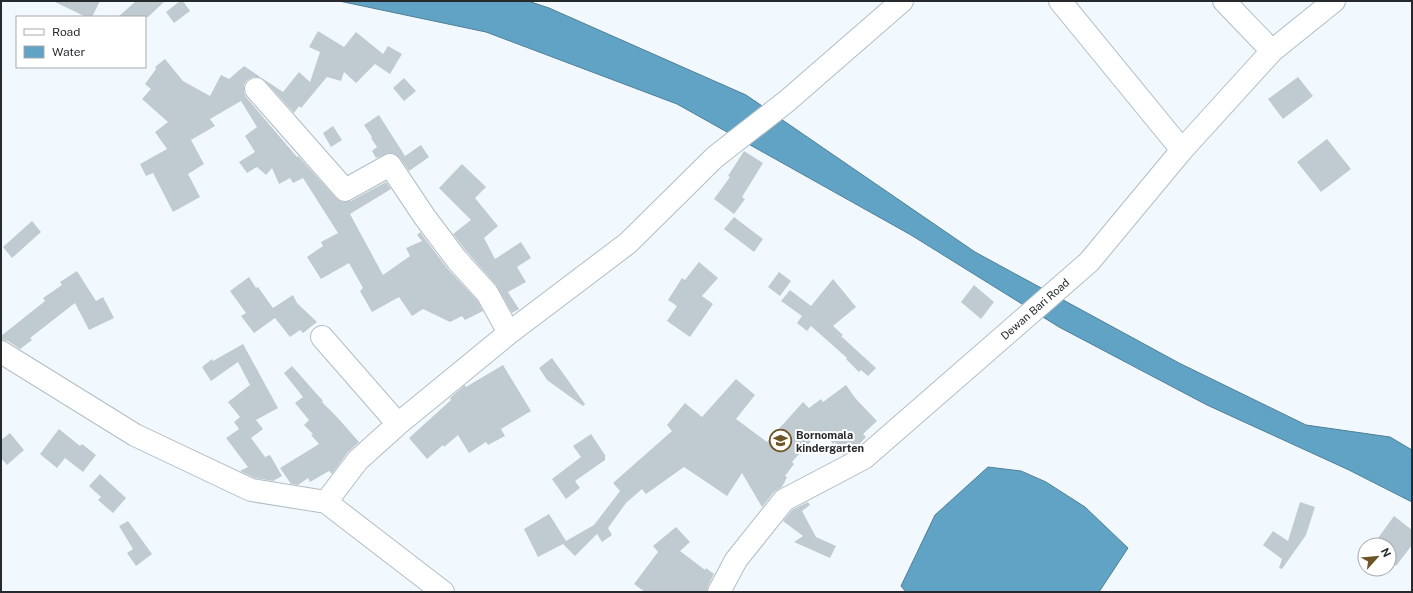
<svg xmlns="http://www.w3.org/2000/svg" width="1413" height="593" viewBox="0 0 1413 593" font-family="'Public Sans',sans-serif">
	<style>
		.water { fill: #61a3c5; stroke: #4f7f97 }
		.building { fill: #bfcbd1 }
		.lines { fill: none; stroke-linecap: round; stroke-linejoin: round }
		.minor-casing { stroke: #b1bdc4; stroke-width: 24 }
		.minor { stroke: #fff; stroke-width: 22 }
		.labels { text-anchor: middle; stroke-width: 4; stroke-linejoin: round; paint-order: stroke }
		.street-label { font-size: 11px; fill: #262a2d; stroke: #fff }
		.poi-label { font-size: 11px; font-weight: bold; fill: #262a2d; stroke: #fff; text-anchor: start }
	</style>
	<rect width="100%" height="100%" fill="#f2f9fe"/>
	<path class="water" d="M339,1H528L549,8L746,95L975,252L1179,363L1306,425L1390,437L1412,450V502L1349,470L1207,405L1059,327L911,235L677,104L486,32Z
		M988,467L1021,471L1046,482L1085,507L1128,548L1099,592H906L901,586L935,515Z"/>
	<path class="building" d="M53,1H100L92,17H86Z
		M136,1H165L148,17H118Z
		M180,1H183L190,11L174,23L166,12Z
		M318,31L344,47L356,32L383,54L388,46L402,54L390,74L375,64L356,83L344,72L341,81L327,77L301,108L299,106L294,113L265,81L260,77H253L247,80L244,85V92L246,97L297,157L298,156L336,198L340,201L345,202L351,201L386,182L391,189L350,214L383,275L410,256L406,248L422,241L417,235L420,232L447,268L477,300L483,311L465,320L462,316L450,322L423,309L412,316L399,297L372,312L360,291L363,288L349,263L321,279L307,257L323,246L321,242L338,233L303,178L293,183L290,178L279,184L272,168L266,175L257,167L247,173L239,162L255,152L245,136L257,127L241,101L210,119L215,126L191,140L204,164L188,174L200,197L173,212L153,173L146,176L140,164L167,149L155,132L168,122L142,99L151,89L145,84L156,69L155,67L165,59L183,81L210,96L221,75L229,79L244,66L283,92L299,72L310,82L320,52L309,47Z
		M1298,77L1313,96L1283,119L1268,99Z
		M404,78L416,91L404,101L393,88Z
		M379,115L405,156L421,145L429,157L409,171L400,158L395,154L390,153L376,158L372,151L377,147L371,138L372,137L364,125Z
		M333,126L342,140L331,147L323,133Z
		M1327,139L1351,169L1321,192L1297,162Z
		M744,151L763,163L742,197L745,199L734,214L714,199L730,177L728,176Z
		M462,164L486,187L475,198L498,226L484,238L495,259L521,242L531,258L517,267L526,282L508,292L519,309L512,313L496,285L467,252L453,234L471,220L439,188Z
		M734,217L763,239L754,252L724,229Z
		M32,221L41,232L12,258L3,247Z
		M699,262L718,278L702,296L713,304L690,337L667,321L677,306L668,300L682,278L685,280Z
		M77,271L96,301L103,297L114,318L89,330L75,303L30,338L32,340L20,349L8,341L2,340L1,336L45,301L43,298L62,285L60,282Z
		M779,272L791,281L780,296L768,287Z
		M249,277L256,288L258,287L273,308L293,295L297,303L317,322L303,333L300,330L290,337L275,318L254,333L241,316L246,313L230,291Z
		M833,279L856,307L833,326L843,335L841,336L876,368L868,376L861,370L859,372L846,359L847,358L811,326L807,331L797,323L802,316L781,301L790,290L811,306Z
		M974,285L994,302L981,319L961,302Z
		M243,344L278,408L256,420L263,429L251,438L265,457L270,455L282,476L273,481L255,478L240,471L248,467L226,438L239,429L234,422L240,417L228,402L250,385L238,362L211,381L202,367L212,359L213,361Z
		M552,358L585,404L583,406L547,380L539,368Z
		M503,365L531,411L501,429L505,436L488,445L486,442L469,453L458,435L444,447L443,445L427,459L409,438L451,400L450,398L465,385L466,387Z
		M292,366L323,401L322,402L337,417L359,442L348,452L332,474L329,471L310,482L308,478L298,485L291,484L280,468L319,444L311,435L313,434L304,425L309,420L295,403L303,397L284,373Z
		M736,379L755,395L736,419L767,442L803,402L809,408L821,399L823,402L846,385L856,399L877,421L863,434L866,437L856,448L843,455L835,442L833,444L824,433L823,434L820,431L792,462L794,464L785,476L787,477L782,487L774,492L762,507L742,473L727,496L684,467L646,494L642,489L626,503L608,528L612,535L602,542L597,534L575,556L563,544L538,557L524,529L549,514L566,541L594,525L620,491L613,483L672,431L667,425L685,403L702,417Z
		M59,429L80,446L82,444L96,455L83,472L65,458L57,468L40,454Z
		M10,433L24,450L7,465L1,458V440Z
		M591,434L605,455V460L575,481L580,488L566,499L552,479L581,457L573,446Z
		M100,474L126,498L113,513L98,500L101,497L89,486Z
		M808,502L810,505L802,511L816,537L836,546L830,558L794,542L803,536L783,521L792,510Z
		M1300,502L1315,507L1306,535L1282,569L1279,568L1282,559L1263,545L1273,531L1288,541Z
		M1394,516L1412,530V545L1396,566L1389,560V545H1373Z
		M128,521L152,554L136,566L127,553L133,549L119,526Z
		M676,527L690,542L680,551L705,570L706,568L714,574L708,586L707,592H645L634,584L658,552L653,546Z"/>
	<g class="lines">
		<defs>
			<path id="minor" d="M1060,1L1182,150
				M1224,1L1272,51
				M256,89L345,190L390,165L424,216L457,260L487,293L509,333
				M322,337L398,424
				M1,352L135,435L251,490L326,502L443,592
				M326,502L358,460L398,424L509,333L628,243L715,157L787,101L902,1
				M719,592L736,560L784,500L864,458L1089,262L1182,150L1272,51L1334,1"/>
		</defs>
		<use href="#minor" class="minor-casing"/>
		<use href="#minor" class="minor"/>
	</g>
	<defs>
		<symbol id="school-ring" viewBox="-11 -11 22 22"><circle r="9.5" fill="#fff" stroke="#6e5526" stroke-width="1.5"/><path d="M0-5L7-2L0 1L-7-2ZM-4 1L0 2.5L4 1V4Q0 6-4 4Z" fill="#6e5526"/></symbol>
	</defs>
	<g fill-rule="evenodd">
		<use href="#school-ring" x="768" y="428" width="25" height="25"/>
	</g>
	<g class="labels">
		<g class="street-label">
			<text transform="translate(1035 309) rotate(-41)" y="4">Dewan Bari Road</text>
		</g>
		<g class="poi-label">
			<text x="796" y="439">Bornomala<tspan x="796" dy="13">kindergarten</tspan></text>
		</g>
	</g>
	<rect width="1413" height="593" fill="none" stroke="#262a2d" stroke-width="4"/>
	<rect x="16" y="16" width="130" height="52" fill="#ffffff" stroke="#a8aaab"/>
	<rect x="24" y="29" width="20" height="6" fill="#ffffff" stroke="#a8aaab"/>
	<text x="52" y="36" font-size="12" fill="#262a2d">Road</text>
	<rect x="24" y="46" width="20" height="12" fill="#61a3c5" stroke="#a8aaab"/>
	<text x="52" y="56" font-size="12" fill="#262a2d">Water</text>
	<g transform="translate(1377 557) rotate(63)"><circle r="19" fill="#ffffff" stroke="#a8aaab"/>
	<path d="M0-3L7 15L0 10L-7 15Z" fill="#6e5526"/>
	<text y="-6" font-size="11" font-weight="bold" text-anchor="middle" fill="#262a2d">N</text>
	</g>
</svg>
